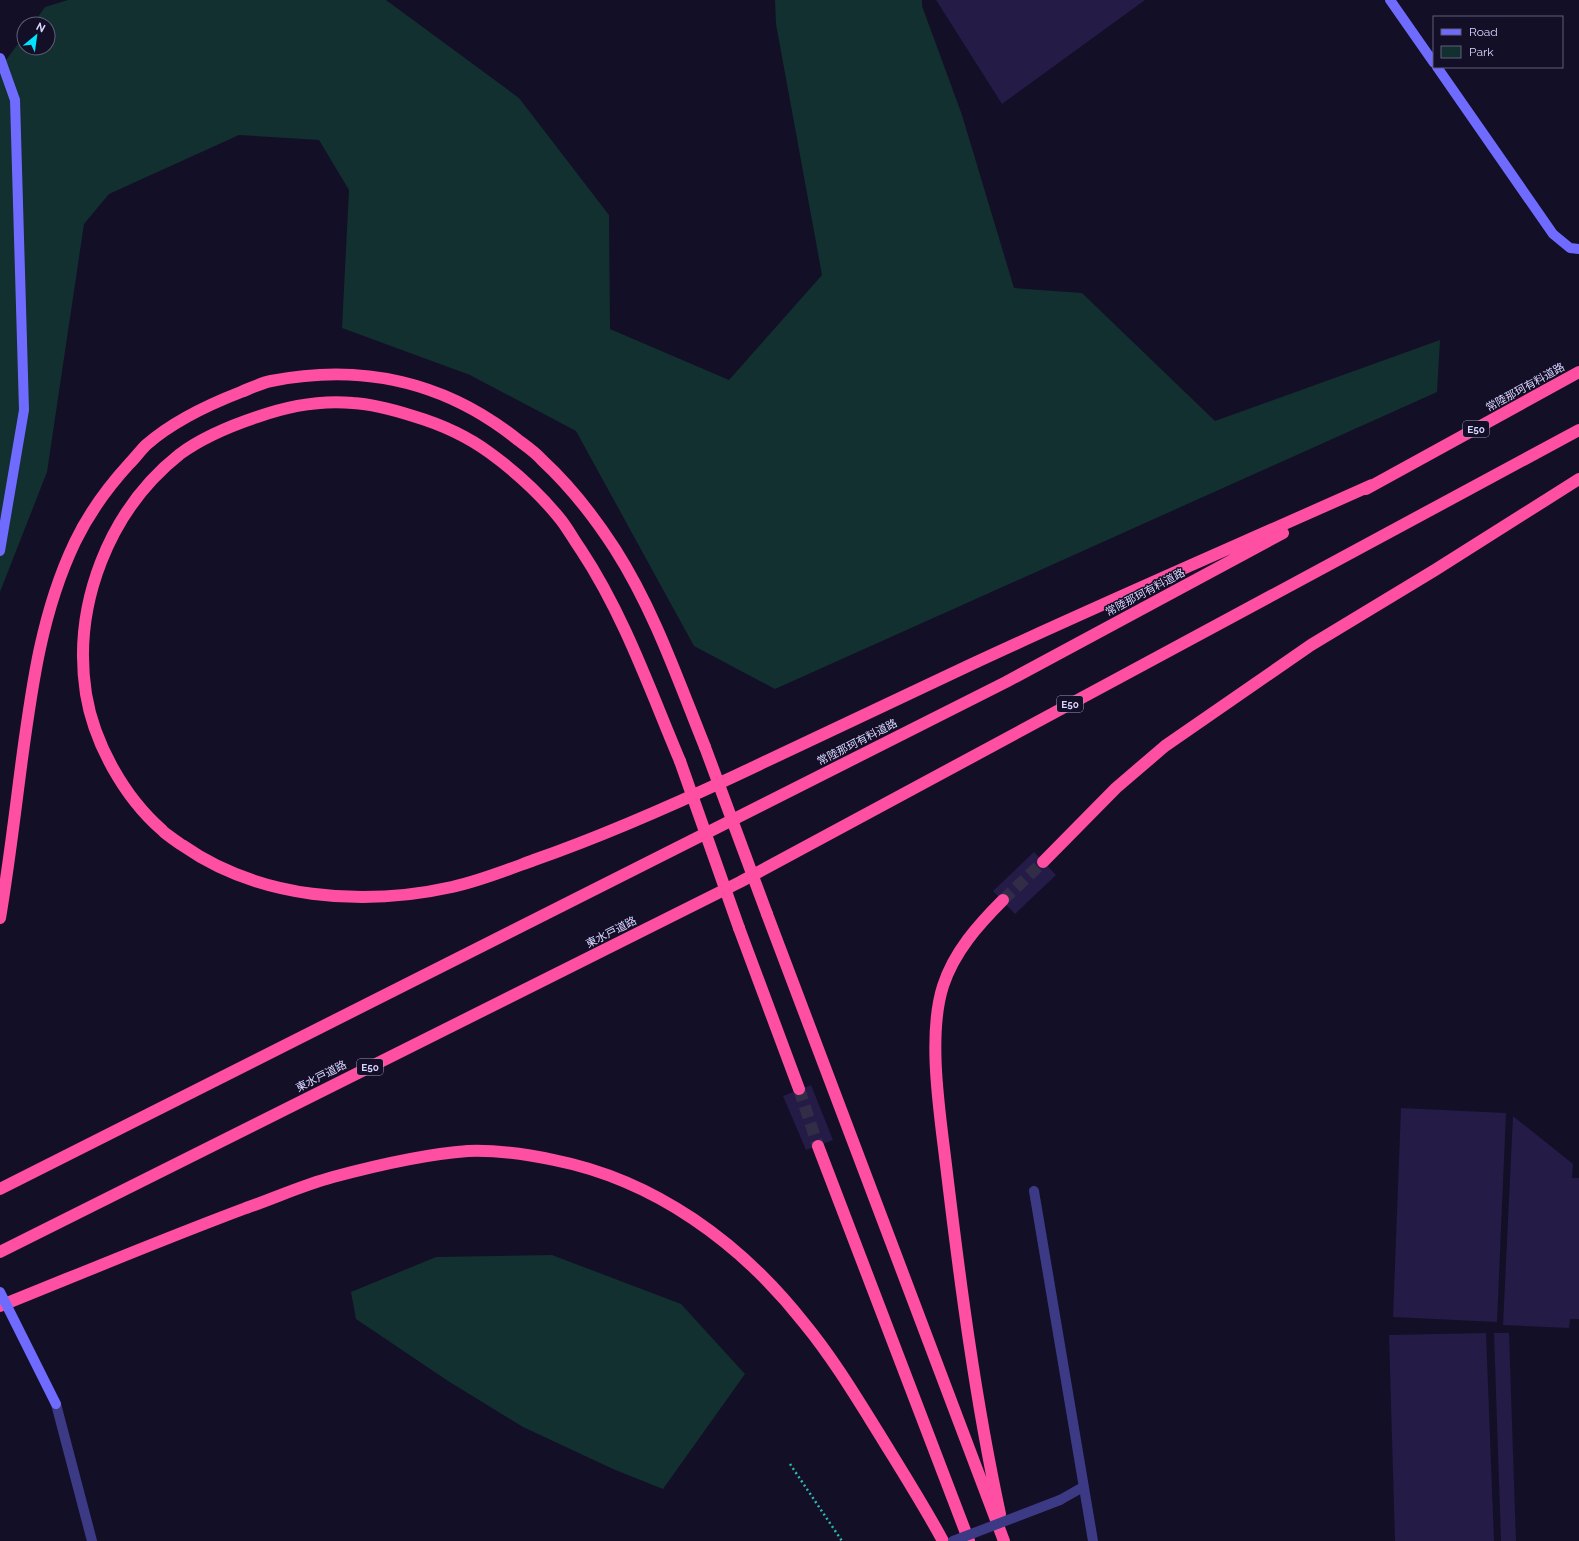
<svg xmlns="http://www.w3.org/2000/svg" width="1579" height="1541" viewBox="0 0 1579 1541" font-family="Raleway,'Noto Sans JP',sans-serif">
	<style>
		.green { fill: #12302f }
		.building { fill: #241b47 }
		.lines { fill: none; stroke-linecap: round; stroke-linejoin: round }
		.highway-tunnel { stroke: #312d47; stroke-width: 12; stroke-dasharray: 12 6; stroke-linecap: butt }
		.path { stroke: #2fb8b0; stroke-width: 2.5; stroke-dasharray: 2 3; stroke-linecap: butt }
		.street { stroke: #3d3a85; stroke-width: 10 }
		.secondary { stroke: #6f6bff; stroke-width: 10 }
		.highway { stroke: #ff4fa3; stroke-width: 12 }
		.street-bridge { stroke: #3d3a85; stroke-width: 10 }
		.secondary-bridge { stroke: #6f6bff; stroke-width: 10 }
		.highway-bridge { stroke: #ff4fa3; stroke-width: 12 }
		.labels { text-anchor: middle; stroke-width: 3; stroke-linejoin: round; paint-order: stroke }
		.shield { fill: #130f26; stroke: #9e99be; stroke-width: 1 }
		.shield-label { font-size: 10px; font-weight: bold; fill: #d9d4ff }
		.street-label { font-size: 11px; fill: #d9d4ff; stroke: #130f26 }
	</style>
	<rect width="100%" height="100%" fill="#130f26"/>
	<path class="green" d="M68,0H386L519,98L609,215L610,329L729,380L822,275L776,24L775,0H922V6L962,115L1014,288L1082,293L1215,421L1440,340L1437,392L775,689L694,646L576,431L470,375L342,328L349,190L319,140L239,135L109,194L84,224L47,472L0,592V68L24,36V48H48V24H33L45,7Z
		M552,1255L681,1304L745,1374L663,1489L613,1469L523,1427L448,1381L356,1319L351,1292L436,1257Z"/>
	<path class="building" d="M936,0H1145L1002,104Z
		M1034,852L1056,875L1015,914L993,891Z
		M811,1085L833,1140L806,1150L783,1096Z
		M1401,1108L1506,1113L1497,1322L1393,1317Z
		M1513,1116L1573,1164L1572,1178H1579V1319H1570L1569,1328L1503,1325Z
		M1486,1333L1494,1541H1395L1389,1335Z
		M1494,1333H1509L1516,1541H1501Z"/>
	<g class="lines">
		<path class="highway-tunnel" d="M1003,900L1043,862
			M799,1089L818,1146"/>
		<path class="path" d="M790,1464L842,1541"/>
		<path class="street" d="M1034,1191L1093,1541
			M56,1404L92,1541
			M1060,1500L1083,1487"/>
		<path class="secondary" d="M1390,0L1434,63
			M0,58L15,100L24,410L0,551
			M1437,67L1553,234L1570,248L1579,249"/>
		<path class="highway" d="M1366,489L1579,372
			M680,761C650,690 624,615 581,550C574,540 568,529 561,520C541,495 516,472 490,453C467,436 440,424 413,416C394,410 373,404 353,403C321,400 288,406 257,417C230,426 203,437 180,454C109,510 72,605 86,694C94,743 124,797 162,830C163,832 180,844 182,845C259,899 362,907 452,887C480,881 507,870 534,860C603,836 671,806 737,775C815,738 892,702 970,665C1103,603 1238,545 1372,485
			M1043,862L1116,788L1165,746L1311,645L1435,570L1579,479
			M767,914L1004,1541
			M0,918C9,865 15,812 22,759C32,685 42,611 75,542C89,513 107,488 129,464C135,458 140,451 146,445C171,423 210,404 241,392C251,388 261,383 271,381C362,363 446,382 518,440C526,446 535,452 542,460C569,485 595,518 615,549C654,610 678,680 705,747
			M739,928L799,1089
			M818,1146L969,1541
			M0,1189L1006,682L1283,533
			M0,1252L740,882L1579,430
			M0,1306C82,1273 163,1239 246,1208C275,1198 303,1185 333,1177C374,1166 426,1154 468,1151C497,1150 526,1154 554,1160C655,1180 741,1243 804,1323C832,1357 855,1395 878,1432C900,1468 923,1504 943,1541
			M1000,1514C975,1398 960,1282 946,1165C940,1114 927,1036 943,986C954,952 978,925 1003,900"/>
		<path class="street-bridge" d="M953,1541L1060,1500"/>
		<path class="secondary-bridge" d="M0,1292L56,1404"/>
		<path class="highway-bridge" d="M705,747L767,914
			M680,761L739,928"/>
	</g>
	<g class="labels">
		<g class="shield">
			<rect x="1463" y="421" width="26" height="16" rx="3"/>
			<rect x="1057" y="696" width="26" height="16" rx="3"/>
			<rect x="357" y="1059" width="26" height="16" rx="3"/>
		</g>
		<g class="shield-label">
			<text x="1476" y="433">E50</text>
			<text x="1070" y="708">E50</text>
			<text x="370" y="1071">E50</text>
		</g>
		<g class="street-label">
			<text transform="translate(1525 387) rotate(-29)" y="4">常陸那珂有料道路</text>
			<text transform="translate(1145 592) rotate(-28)" y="4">常陸那珂有料道路</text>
			<text transform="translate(857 742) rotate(-27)" y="4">常陸那珂有料道路</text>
			<text transform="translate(611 932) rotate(-27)" y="4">東水戸道路</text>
			<text transform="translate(321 1076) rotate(-27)" y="4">東水戸道路</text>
		</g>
	</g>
	<rect x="1433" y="16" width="130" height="52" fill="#130f26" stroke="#625e7d"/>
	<rect x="1441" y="29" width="20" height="6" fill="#6f6bff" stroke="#625e7d"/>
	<text x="1469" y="36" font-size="12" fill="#d9d4ff">Road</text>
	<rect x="1441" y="46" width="20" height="12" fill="#12302f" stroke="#625e7d"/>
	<text x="1469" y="56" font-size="12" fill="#d9d4ff">Park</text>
	<g transform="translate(36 36) rotate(29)"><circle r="19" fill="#130f26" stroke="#625e7d"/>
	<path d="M0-3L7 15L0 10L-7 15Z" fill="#00e5ff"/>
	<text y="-6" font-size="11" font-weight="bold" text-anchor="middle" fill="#d9d4ff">N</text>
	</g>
</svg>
